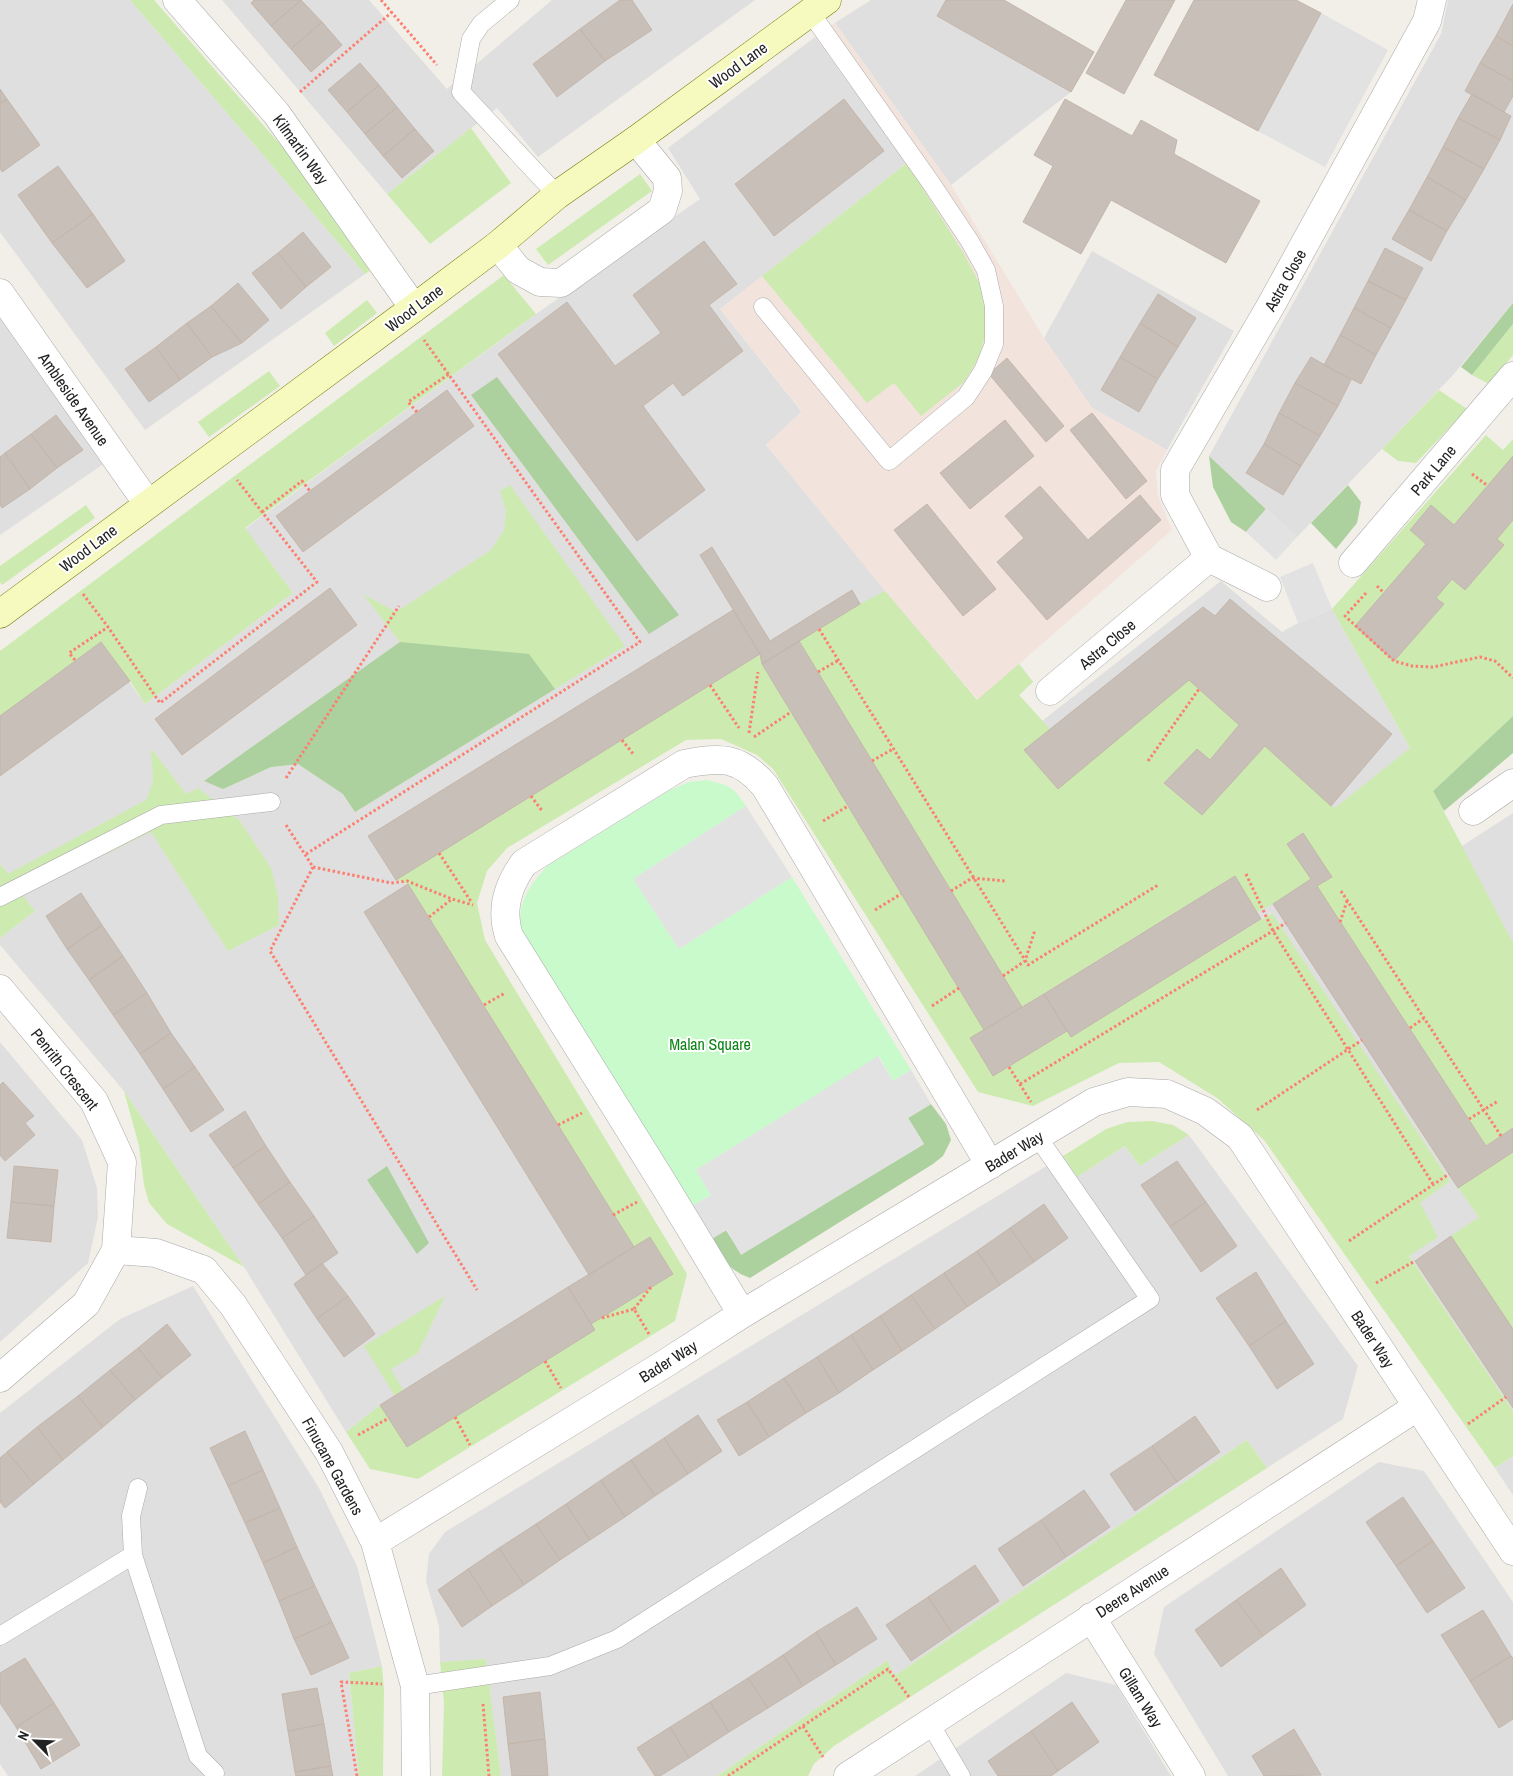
<svg xmlns="http://www.w3.org/2000/svg" width="1513" height="1776" viewBox="0 0 1513 1776" font-family="'Archivo Narrow',sans-serif">
	<style>
		.residential { fill: #e0dfdf }
		.military { fill: #f3e3dd }
		.grass { fill: #cdebb0 }
		.forest { fill: #add19e }
		.park { fill: #c8facc }
		.parking { fill: #e2e2e2 }
		.building { fill: #c7bfb8; stroke: #c4b6ab }
		.lines { fill: none; stroke-linecap: round; stroke-linejoin: round }
		.lane-casing { stroke: #a9a9a9; stroke-width: 19 }
		.street-casing { stroke: #a9a9a9; stroke-width: 29 }
		.secondary-casing { stroke: #707d05; stroke-width: 29 }
		.path { stroke: #fa8072; stroke-width: 3; stroke-dasharray: 2.5 2.5; stroke-linecap: butt }
		.lane { stroke: #fff; stroke-width: 18 }
		.street { stroke: #fff; stroke-width: 28 }
		.secondary { stroke: #f7fabf; stroke-width: 28 }
		.labels { text-anchor: middle; stroke-width: 4; stroke-linejoin: round; paint-order: stroke }
		.street-label { font-size: 16px; fill: #222; stroke: #fff }
		.park-label { font-size: 16px; fill: #0c8416; stroke: #fff }
	</style>
	<rect width="100%" height="100%" fill="#f2efe9"/>
	<path class="residential" d="M0,0H130L365,274L145,430L0,232Z
		M222,0H369L447,89L552,0H755L538,157L497,108L387,194Z
		M871,0H1004L1094,52L1071,92L951,185L835,23Z
		M1448,0H1513V303L1454,374L1297,537L1209,456L1441,34Z
		M815,37L907,163L720,309L802,412L766,445L977,700L1019,664L1033,682L1019,695L1042,721L1221,581L1282,632L1298,623L1332,609L1410,748L1462,846L1513,813V1411L1409,1256L1419,1203L1450,1181L1271,913L1071,1037L1067,1031L993,1076L970,1038L984,1030L762,664L760,654L397,881L408,884L634,1247L650,1237L673,1274L591,1324L595,1330L407,1447L380,1405L346,1432L244,1267L124,1091L0,945V938L35,911L21,895L0,864V716L101,642L145,704L293,593L245,529L536,314L700,199L668,148Z
		M1092,251L1234,331L1167,450L1092,408L1044,338Z
		M0,299L118,454L0,535Z
		M0,1042L82,1140L97,1188L98,1217L88,1263L0,1342Z
		M1189,1135L1358,1366L1343,1419L1267,1468L1247,1440L894,1676L888,1660L717,1776H501L486,1660L440,1662L439,1626L426,1581L429,1554L445,1532L1063,1156L1077,1177L1125,1146L1140,1166Z
		M193,1286L319,1488L357,1566L382,1666L349,1673L359,1776H8L0,1764V1413L120,1319Z
		M1513,1456V1495L1495,1468Z
		M1379,1462L1424,1471L1513,1602V1776H1228L1154,1654L1164,1607Z
		M1066,1673L1116,1685L1171,1776H915Z"/>
	<path class="military" d="M835,23L951,185L1044,338L1092,408L1167,450L1156,471L1158,496L1172,530L978,700L885,591L766,445L802,411L720,309L907,163L815,37Z"/>
	<path class="grass" d="M130,0H154L383,262L365,274Z
		M471,128L511,183L430,244L387,194Z
		M907,163L964,254L983,290L988,326L979,358L964,382L921,416L894,383L867,403L762,276Z
		M640,174L652,191L548,265L536,249Z
		M504,275L536,314L245,528L293,593L145,704L130,681L101,642L0,716V651Z
		M367,300L377,313L334,346L325,333Z
		M1513,324V355L1489,384L1472,375Z
		M269,371L280,386L209,437L198,422Z
		M1439,390L1467,409L1416,463L1398,461L1382,449Z
		M1486,435L1503,450L1513,439V716L1433,791L1513,943V1128L1486,1146L1317,886L1332,877L1303,833L1310,827L1287,844L1311,879L1273,904L1257,912L1234,876L1022,1007L799,641L860,604L885,591L977,700L1019,664L1033,682L1019,695L1050,729L1024,750L1189,680L1239,725L1210,760L1197,749L1164,784L1202,814L1265,746L1335,808L1410,748L1332,609Z
		M510,485L625,646L355,812L343,794L298,764L271,767L223,789L205,781L400,642L363,594L396,612L491,550L504,530L506,511L500,491Z
		M86,505L95,518L2,585L0,582V566Z
		M760,654L762,664L984,1030L970,1039L993,1076L1067,1031L1071,1036L1272,913L1450,1181L1420,1203L1438,1237L1409,1256L1513,1411V1456L1495,1468L1264,1140L1217,1098L1159,1062L1119,1063L1033,1106L978,1092L773,769L757,755L721,739L686,740L507,848L487,871L477,903L485,940L687,1274L675,1321L418,1479L370,1469L346,1432L380,1405L407,1447L594,1330L591,1324L673,1273L650,1237L634,1247L408,884L396,880Z
		M151,748L186,794L198,788L240,821L271,868L278,896L279,925L228,951L151,832L22,895L35,911L0,938V864L8,874L146,800L153,781Z
		M124,1091L244,1267L167,1224L149,1203L144,1185L139,1146Z
		M1152,1121L1173,1125L1189,1135L1140,1166L1125,1146L1077,1177L1063,1156L1106,1129L1127,1122Z
		M1513,1152V1329L1451,1236L1479,1217L1458,1188Z
		M445,1296L418,1353L391,1369L403,1390L395,1396L364,1346Z
		M1247,1440L1267,1468L834,1746L814,1764L808,1776H717L888,1660L894,1676Z
		M486,1659L501,1776H442L444,1703L440,1662Z
		M382,1666L384,1691L383,1776H359L349,1673Z"/>
	<path class="forest" d="M1513,303V324L1472,375L1461,367Z
		M497,377L679,615L649,634L471,395Z
		M1209,456L1266,509L1246,532L1231,522L1213,487Z
		M1348,485L1361,502L1357,523L1336,549L1311,523Z
		M400,642L529,654L555,689L355,812L343,794L298,764L271,767L223,789L204,781Z
		M1513,716V753L1444,811L1433,791Z
		M931,1104L946,1124L951,1140L943,1156L933,1164L750,1278C726,1269 724,1259 713,1238L726,1230L741,1254L924,1144L908,1118Z
		M387,1166L429,1243L417,1254L367,1180Z"/>
	<path class="park" d="M707,780C730,786 733,786 746,806L633,879L679,949L792,877L911,1070L893,1081L879,1056L696,1170L711,1195L692,1206L532,952C528,945 522,935 521,927C517,902 531,884 547,866L670,790L689,782Z"/>
	<path class="parking" d="M1321,13L1388,50L1325,167L1258,131Z
		M1266,509L1297,537L1276,560L1246,532Z
		M1313,563L1332,609L1298,623L1280,577Z
		M746,806L792,877L679,949L633,879Z
		M878,1056L893,1081L911,1070L931,1104L908,1118L924,1144L741,1255L727,1230L713,1238L692,1206L711,1195L696,1170Z"/>
	<path class="building" d="M254,0H301L271,26L251,3Z
		M301,0L322,22L291,49L271,26Z
		M620,0H632L652,30L605,61L580,29Z
		M946,0H1004L1094,52L1071,92L937,16Z
		M1126,0H1175L1124,94L1086,73Z
		M1194,0H1296L1321,13L1258,131L1154,75Z
		M1513,4V46L1496,36Z
		M322,22L342,45L311,72L291,49Z
		M580,29L605,61L557,97L533,64Z
		M1496,36L1513,46V81L1480,63Z
		M360,63L379,85L347,112L328,90Z
		M1480,63L1513,81V96L1504,112L1465,91Z
		M379,85L397,107L365,134L347,112Z
		M0,89L7,99L0,104Z
		M1472,94L1511,116L1500,140L1458,118Z
		M7,99L40,145L2,172L0,168V104Z
		M844,99L884,151L774,236L735,184Z
		M1065,99L1132,136L1141,120L1177,140L1174,154L1260,201L1226,263L1111,200L1081,254L1023,222L1053,166L1034,155Z
		M397,107L415,129L383,156L365,134Z
		M1458,118L1500,140L1484,169L1443,147Z
		M415,129L434,151L402,178L383,156Z
		M1443,147L1484,169L1466,200L1427,177Z
		M58,166L93,214L52,243L18,195Z
		M1427,177L1466,200L1447,231L1409,210Z
		M1409,210L1447,231L1431,261L1392,239Z
		M93,214L125,261L87,288L52,243Z
		M303,232L331,267L306,287L278,253Z
		M704,241L737,284L709,305L743,351L683,396L673,383L643,406L705,490L637,541L498,354L567,302L615,366L661,333L633,295Z
		M1385,248L1423,268L1406,300L1368,281Z
		M278,253L306,287L281,309L252,273Z
		M1368,281L1406,300L1391,328L1354,308Z
		M238,283L269,320L242,343L211,306Z
		M1158,294L1196,318L1178,347L1140,323Z
		M211,306L242,343L212,357L187,323Z
		M1354,308L1391,328L1376,355L1340,335Z
		M187,323L212,357L180,380L156,347Z
		M1140,323L1178,347L1158,379L1120,357Z
		M1340,335L1376,355L1361,384L1324,365Z
		M156,347L180,380L149,402L125,369Z
		M1120,357L1158,379L1139,412L1101,390Z
		M1311,357L1351,380L1338,406L1295,383Z
		M1007,358L1064,426L1046,442L989,374Z
		M1295,383L1338,406L1320,436L1279,413Z
		M447,390L474,426L303,552L276,516Z
		M1092,413L1147,481L1126,499L1070,430Z
		M1279,413L1320,436L1301,466L1264,444Z
		M56,415L83,450L57,468L31,434Z
		M1005,420L1034,456L970,509L940,473Z
		M31,434L57,468L30,489L5,453Z
		M1264,444L1301,466L1283,495L1246,473Z
		M5,453L30,489L2,508L0,505V457Z
		M1513,456V520L1497,539L1504,545L1465,590L1452,579L1436,598L1444,604L1394,661L1355,626L1426,544L1410,530L1431,505L1454,525Z
		M1040,486L1088,540L1140,495L1161,520L1047,620L997,562L1024,538L1005,516Z
		M927,504L996,589L963,616L894,530Z
		M712,547L770,641L852,590L860,604L762,664L760,654L700,555Z
		M330,588L357,625L182,755L155,719Z
		M1230,599L1392,734L1331,806L1265,746L1202,815L1164,783L1197,749L1210,760L1239,725L1189,680L1058,789L1024,750L1203,607L1215,616Z
		M733,610L760,654L396,880L368,836Z
		M799,641L1022,1007L984,1030L762,664Z
		M101,642L130,681L0,776V716Z
		M1303,833L1332,877L1317,886L1486,1146L1513,1128V1152L1458,1188L1273,904L1311,879L1287,844Z
		M1235,876L1261,919L1071,1037L1044,994Z
		M408,884L634,1247L589,1275L364,912Z
		M81,893L102,925L67,949L46,916Z
		M102,925L123,956L89,980L67,949Z
		M123,956L147,993L113,1015L89,980Z
		M147,993L171,1033L140,1054L113,1015Z
		M1044,994L1067,1031L993,1076L970,1038Z
		M171,1033L195,1067L163,1089L140,1054Z
		M195,1067L224,1110L191,1132L163,1089Z
		M3,1082L34,1116L25,1123L35,1135L5,1161L0,1155V1085Z
		M245,1111L266,1146L233,1168L209,1135Z
		M266,1146L290,1182L258,1204L233,1168Z
		M1177,1161L1206,1202L1170,1227L1141,1185Z
		M14,1166L58,1170L54,1206L11,1202Z
		M290,1182L314,1216L282,1238L258,1204Z
		M11,1202L54,1206L51,1242L7,1238Z
		M1206,1202L1237,1246L1201,1272L1170,1227Z
		M1044,1204L1068,1238L1034,1262L1010,1228Z
		M314,1216L338,1253L306,1275L282,1238Z
		M1010,1228L1034,1262L1000,1285L977,1251Z
		M1451,1236L1513,1329V1408L1415,1261Z
		M650,1237L673,1274L591,1324L568,1287Z
		M977,1251L1000,1285L967,1307L944,1273Z
		M322,1263L348,1296L317,1319L294,1284Z
		M1256,1272L1286,1321L1249,1346L1216,1298Z
		M944,1273L967,1307L935,1329L911,1295Z
		M568,1287L595,1330L407,1447L380,1405Z
		M911,1295L935,1329L902,1351L880,1316Z
		M348,1296L375,1334L344,1357L317,1319Z
		M880,1316L902,1351L873,1370L851,1335Z
		M1286,1321L1314,1364L1277,1389L1249,1346Z
		M167,1324L191,1355L162,1378L138,1348Z
		M851,1335L873,1370L839,1393L817,1357Z
		M138,1348L162,1378L135,1400L110,1370Z
		M817,1357L839,1393L806,1413L784,1378Z
		M110,1370L135,1400L103,1427L78,1396Z
		M784,1378L806,1413L769,1437L747,1402Z
		M78,1396L103,1427L63,1460L37,1427Z
		M747,1402L769,1437L739,1456L717,1420Z
		M698,1415L722,1451L688,1474L664,1438Z
		M1195,1416L1220,1452L1177,1482L1152,1446Z
		M37,1427L63,1460L34,1484L7,1452Z
		M245,1431L263,1470L228,1486L210,1448Z
		M664,1438L688,1474L655,1496L631,1460Z
		M1152,1446L1177,1482L1135,1511L1110,1474Z
		M7,1452L34,1484L5,1508L0,1502V1458Z
		M631,1460L655,1496L625,1517L601,1480Z
		M263,1470L280,1508L245,1523L228,1486Z
		M601,1480L625,1517L590,1540L566,1504Z
		M1084,1490L1110,1527L1066,1557L1041,1520Z
		M1403,1497L1433,1541L1396,1566L1366,1522Z
		M566,1504L590,1540L560,1560L536,1524Z
		M280,1508L297,1547L263,1563L245,1523Z
		M1041,1520L1066,1557L1023,1586L998,1549Z
		M536,1524L560,1560L524,1585L499,1548Z
		M1433,1541L1465,1588L1427,1613L1396,1566Z
		M297,1547L315,1586L279,1601L263,1563Z
		M499,1548L524,1585L492,1606L468,1569Z
		M975,1565L999,1601L952,1633L928,1597Z
		M1281,1568L1306,1605L1263,1636L1236,1600Z
		M468,1569L492,1606L462,1627L438,1590Z
		M315,1586L332,1622L294,1639L279,1601Z
		M928,1597L952,1633L911,1661L886,1625Z
		M1236,1600L1263,1636L1221,1667L1195,1630Z
		M857,1607L877,1639L836,1665L816,1632Z
		M1483,1610L1511,1656L1470,1681L1441,1635Z
		M332,1622L349,1658L311,1675L294,1639Z
		M816,1632L836,1665L803,1686L783,1655Z
		M783,1655L803,1686L768,1708L748,1678Z
		M1511,1656L1513,1658V1719L1499,1728L1470,1681Z
		M25,1658L54,1703L16,1727L0,1703V1673Z
		M748,1678L768,1708L729,1732L710,1702Z
		M317,1688L324,1724L288,1731L282,1694Z
		M540,1692L545,1739L508,1744L503,1697Z
		M710,1702L729,1732L689,1758L670,1727Z
		M1072,1702L1099,1742L1058,1771L1031,1731Z
		M54,1703L80,1745L41,1769L16,1727Z
		M324,1724L331,1766L295,1772L288,1731Z
		M670,1727L689,1758L660,1776H655L637,1748Z
		M1294,1729L1321,1775L1264,1776L1252,1756Z
		M1031,1731L1058,1771L1051,1776H998L988,1761Z
		M545,1739L548,1776H512L508,1744Z
		M331,1766L333,1776H296L295,1772Z"/>
	<g class="lines">
		<defs>
			<path id="lane" d="M510,0L481,24L471,39L461,92L557,195
				M763,307L889,461L966,397L983,371L994,344V306L986,270L969,240L931,183L810,12
				M0,897L161,815L271,802
				M138,1488L131,1516L133,1555L198,1756L215,1773
				M0,1636L133,1555
				M415,1686L550,1666L617,1639L1150,1299L1037,1136
				M929,1722L961,1776"/>
			<path id="street" d="M177,0L276,113L414,308
				M498,245L518,270L540,282L561,283L662,210L668,191L667,178L636,140
				M0,293L148,504
				M1209,558L1267,587
				M1353,563L1513,376
				M1050,691L1209,558L1175,495V470L1270,307L1427,21L1432,0
				M1473,811L1513,783
				M0,989L94,1101L122,1162L116,1250L86,1304L0,1378
				M116,1250L156,1253L204,1270L233,1305L329,1452L375,1542L415,1686L416,1776
				M742,1314L666,1188L509,936C500,909 508,885 524,863L684,764C722,757 739,756 765,786L990,1165
				M375,1542L666,1363L742,1314L1094,1102L1128,1092L1167,1094L1205,1111L1240,1137L1513,1551
				M1091,1617L1191,1776
				M848,1776L1417,1407"/>
			<path id="secondary" d="M0,614L414,308L498,245L557,195L636,140L827,0"/>
		</defs>
		<use href="#lane" class="lane-casing"/>
		<use href="#street" class="street-casing"/>
		<use href="#secondary" class="secondary-casing"/>
		<path class="path" d="M381,0L437,65
			M300,92L392,12
			M417,412L408,402L449,374
			M1472,474L1488,486
			M262,512L302,481L310,491
			M1377,586L1384,593
			M1366,593L1345,616L1394,661L1412,666L1433,667L1480,657L1495,661L1513,678
			M83,594L108,627L160,703L317,582L237,480
			M819,629L1028,965L1158,885
			M75,660L69,653L108,627
			M818,672L839,660
			M710,685L739,728
			M749,733L758,672
			M754,737L791,712
			M622,740L634,755
			M872,761L893,749
			M1148,761L1199,689
			M286,778L399,606
			M531,796L543,812
			M823,821L848,806
			M286,825L313,867L270,951L477,1290
			M439,853L472,903
			M306,854L640,642L424,340
			M313,867L391,883L407,881L452,899L473,905
			M1246,874L1273,931L1433,1184
			M951,891L972,878L1006,881
			M1341,891L1501,1136
			M875,910L901,894
			M429,917L452,899
			M1340,922L1347,901
			M1003,976L1025,961L1035,930
			M484,1005L505,993
			M932,1006L959,988
			M1410,1028L1424,1018
			M1009,1067L1031,1102
			M1020,1084L1286,923
			M1257,1110L1362,1040
			M1469,1119L1498,1101
			M558,1125L582,1113
			M613,1215L637,1202
			M1349,1241L1449,1174
			M1376,1283L1415,1261
			M634,1309L651,1287
			M602,1318L634,1309L649,1334
			M545,1361L561,1388
			M455,1417L470,1445
			M1468,1424L1506,1397
			M358,1435L389,1418
			M483,1704L489,1776
			M803,1726L823,1757
			M357,1776L341,1682L382,1684
			M728,1776L888,1669L909,1697"/>
		<use href="#lane" class="lane"/>
		<use href="#street" class="street"/>
		<use href="#secondary" class="secondary"/>
	</g>
	<g class="labels">
		<g class="street-label">
			<text transform="translate(738 65) rotate(-36)" y="6">Wood Lane</text>
			<text transform="translate(301 149) rotate(54)" y="6">Kilmartin Way</text>
			<text transform="translate(1285 280) rotate(-61)" y="6">Astra Close</text>
			<text transform="translate(414 308) rotate(-37)" y="6">Wood Lane</text>
			<text transform="translate(74 399) rotate(55)" y="6">Ambleside Avenue</text>
			<text transform="translate(1433 470) rotate(-50)" y="6">Park Lane</text>
			<text transform="translate(88 548) rotate(-37)" y="6">Wood Lane</text>
			<text transform="translate(1107 644) rotate(-40)" y="6">Astra Close</text>
			<text transform="translate(65 1069) rotate(52)" y="6">Penrith Crescent</text>
			<text transform="translate(1014 1151) rotate(-31)" y="6">Bader Way</text>
			<text transform="translate(1373 1339) rotate(57)" y="6">Bader Way</text>
			<text transform="translate(668 1361) rotate(-32)" y="6">Bader Way</text>
			<text transform="translate(333 1466) rotate(61)" y="6">Finucane Gardens</text>
			<text transform="translate(1132 1591) rotate(-33)" y="6">Deere Avenue</text>
			<text transform="translate(1141 1697) rotate(58)" y="6">Gillam Way</text>
		</g>
		<g class="park-label">
			<text x="710" y="1050">Malan Square</text>
		</g>
	</g>
	<g transform="translate(35 1741) rotate(294)" stroke="#ffffff" stroke-width="4" paint-order="stroke">
	<path d="M0-4L9 19L0 12L-9 19Z" fill="#222222"/>
	<text y="-8" font-size="14" font-weight="bold" text-anchor="middle" fill="#222222">N</text>
	</g>
</svg>
